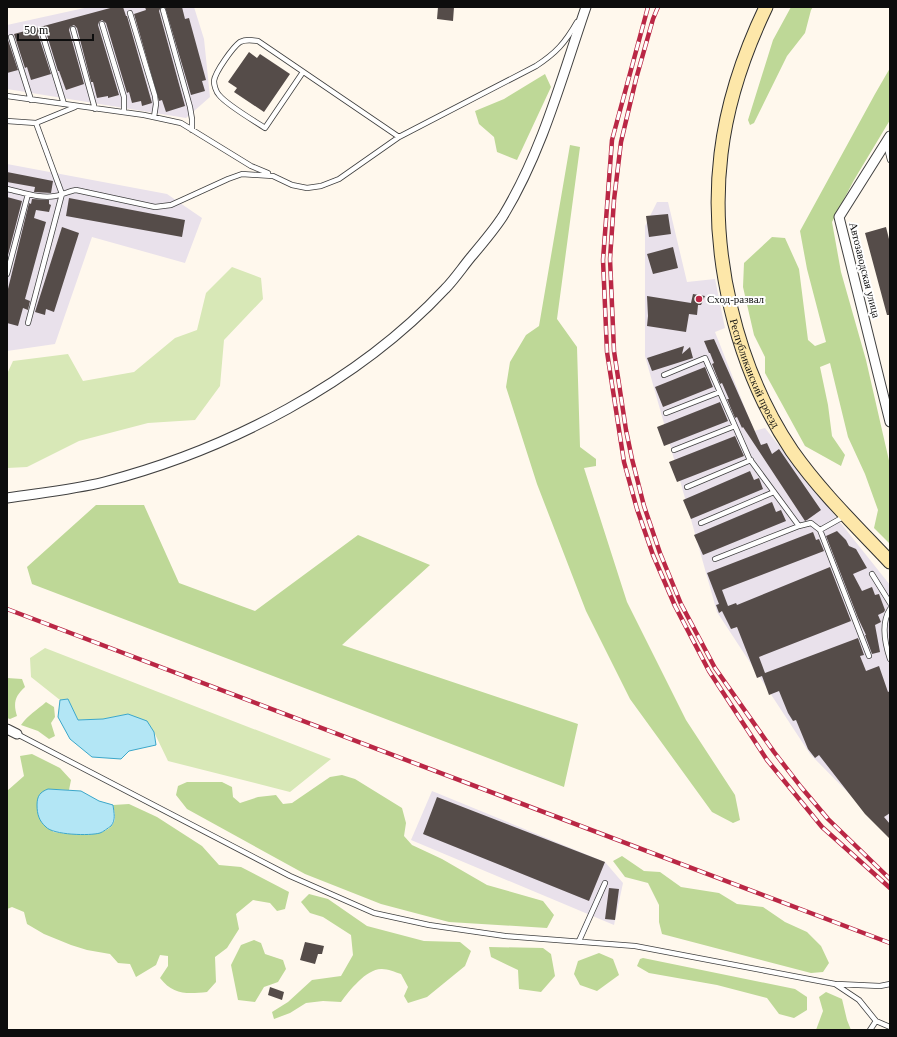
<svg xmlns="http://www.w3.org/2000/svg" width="897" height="1037" viewBox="0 0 897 1037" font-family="Georgia,serif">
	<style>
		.industrial { fill: #e9e1eb }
		.green { fill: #d8e8b7 }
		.forest { fill: #bed897 }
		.water { fill: #b3e6f5; stroke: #3ba7ca }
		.building { fill: #554c49 }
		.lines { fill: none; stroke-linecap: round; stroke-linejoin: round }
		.lane-casing { stroke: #404040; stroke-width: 6 }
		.street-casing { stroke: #404040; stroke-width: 11 }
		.secondary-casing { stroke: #2f2f2f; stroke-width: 15 }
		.lane { stroke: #fff; stroke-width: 4.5 }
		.street { stroke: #fff; stroke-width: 9 }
		.secondary { stroke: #fde7a9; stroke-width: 13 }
		.rail-casing { stroke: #ba2745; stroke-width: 4.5 }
		.rail { stroke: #fff; stroke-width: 3; stroke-dasharray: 9; stroke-linecap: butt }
		.poi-dot { fill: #ba2745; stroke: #fff; stroke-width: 1.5 }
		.labels { text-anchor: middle; stroke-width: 4; stroke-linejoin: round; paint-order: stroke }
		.street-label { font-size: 11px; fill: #0d0d0d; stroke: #fff }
		.poi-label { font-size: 11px; fill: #0d0d0d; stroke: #fff; text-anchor: start }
	</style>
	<rect width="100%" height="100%" fill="#fff8ed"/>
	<path class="industrial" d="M89,7H194L204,39L210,97L186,118L7,89V25Z
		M7,164L167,194L202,218L185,263L92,237L55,344L7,351Z
		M657,202H668L687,282L715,279L725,328L715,332L754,431L765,428L890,585V835L810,754L717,612L645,356V226Z
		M432,791L605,862L623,883L614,925L411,840Z"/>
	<path class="green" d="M232,267L261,278L263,299L224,340L220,386L195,420L148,423L79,441L27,467L7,468V374L13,361L68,354L83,381L134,372L175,338L197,330L206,293Z
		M45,648L331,759L290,792L168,761L154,732L128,714L103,719L78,720L68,699L60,700L31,677L30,658Z"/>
	<path class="forest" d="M791,7H813L811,10L805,33L787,56L754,123L750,125L748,120L773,40Z
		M890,68V120L854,180L832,222L841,272L866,360L890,465V544L874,528L878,510L865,474L848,437L830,363L820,367L828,405L832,436L845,455L841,466L805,446L765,373V357L754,335L743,287L744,263L772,237L785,238L799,269L808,340L815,346L826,342L807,269L800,231L875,94Z
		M545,74L551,87L517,160L497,152L494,137L479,124L475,111L504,99Z
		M570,145L580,147L557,319L577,347L580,447L596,459V466L584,468L627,602L686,720L735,795L740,820L733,823L712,812L630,699L586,611L537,484L506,387L510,362L526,335L539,326Z
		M96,505H144L179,583L255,611L358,535L430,565L342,645L578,724L564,787L32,584L27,567Z
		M7,678L22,679L25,687C15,696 13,703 17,716L10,719L7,718Z
		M46,702L54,707L55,717L51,723L55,736L49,739L38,731L21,725C28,715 37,710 46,702Z
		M32,754L60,768L71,780L69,790L48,789L53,832C68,834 112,841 115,818C115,814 114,809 113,805L129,804L157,817L202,846L219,865L241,867L289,892L285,909L277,911L270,903L253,900L236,914L239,929L227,948L215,957L216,982L207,992C187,994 173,995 160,978L168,966V956L160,955L156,965L136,977L130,964L118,963L110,954L87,950L71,945L44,934L27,924L24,912L12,907L7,909V791L24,776L20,756Z
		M342,775L355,779L402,808L406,823L404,836L412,845L442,859L487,885L543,901L554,915L547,928L449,922L381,904L305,874L187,809L176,795L178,786L187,782H222L232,787L233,797L240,803L258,797L276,795L283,804L292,803L330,777Z
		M622,856L644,871L660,872L681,887L719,893L737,904L763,907L785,922L807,932L821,946L829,963L823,972L811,973L662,934L659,922V905L648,883L625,877L613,861Z
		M309,894L328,899L367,926L424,941L460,942L471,951L465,966L427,997L408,1003L404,996L408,987L401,974C395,972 388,969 382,969C367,968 349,991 341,1002L323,1001L306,1003L290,1013L274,1019L272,1012L288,1002L312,980L341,976L353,955L351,935L323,917L310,913L301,902Z
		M254,940L261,943L265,954L283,960L286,969L278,982L264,987L255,1002L238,1000L231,965L241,945Z
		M489,947L543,948L551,954L555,976L541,992L519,989L518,970L491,957Z
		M599,953L613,959L619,975L597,991L580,985L574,974L578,961Z
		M643,958L795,989L807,997V1010L794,1018L779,1014L767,998L717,985L649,973L637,966L640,959Z
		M826,992L842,999L847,1020L851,1030H816L823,1011L819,997Z"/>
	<path class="water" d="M68,699L78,720L103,719L128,714L147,721L154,732L156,745L129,751L121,759L92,757L70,739L58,717L60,700Z
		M48,789L81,791L99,801L113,805C114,813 116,820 111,826C108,828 103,832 100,833C90,836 53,835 46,827C39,821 37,814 37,805C37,796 40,792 48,789Z"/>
	<path class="building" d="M114,7H123L126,16H127L152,103L142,106L141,101L132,103L129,92L127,93L106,23L102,20L99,22L98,25L119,95L108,98V96L97,98L93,82H91L77,28L74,25L70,27L69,30L84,84L66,90L59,71H58L46,32L42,29L39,31L38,34L51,74L31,80L27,67L25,68L14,34Z
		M145,7H161L159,11L185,106L166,112L162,100L159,101L134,14L146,10Z
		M165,7H182L185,19L189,18L206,80L202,81L205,91L191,95Z
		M438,7H454L453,21L437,19Z
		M7,37L18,70L7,73Z
		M249,52L257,58L260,54L290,74L264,112L234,92L237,88L228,82Z
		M7,172L53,181L51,193L34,192L35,187L7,182Z
		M7,197L22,201L7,259Z
		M69,198L185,220L182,237L66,216Z
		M32,199L49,200V204L51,205L49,212L36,210L34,218L46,222L25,299L30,301L28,310L23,308L18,326L7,323V293L29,203L31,204Z
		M668,214L671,234L649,237L646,216Z
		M62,227L79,233L54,312L46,309L45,315L35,312Z
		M886,227L890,243V315H887L865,233Z
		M673,247L678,268L653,274L647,254Z
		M693,294L705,296L701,305H698L697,315L689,314L686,332L647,326L648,316L647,296L691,303Z
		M714,339L761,445L767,443L772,454L779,449L821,510L807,520L805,521L743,427L742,428L737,417L735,418L727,399H729L722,383L720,384L712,364L714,363L710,353H709L704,341Z
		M684,346L682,354L690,347L693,358L652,371L647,358Z
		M705,367L713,387L663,407L655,387Z
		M720,402L728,421L664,446L657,427Z
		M735,436L744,456L677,482L669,462Z
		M750,471L754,480L759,478L763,489L691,519L683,500Z
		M772,502L776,512L781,510L786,521L703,555L694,535Z
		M837,531L846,540L849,546L856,549L867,568L853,574L862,591L872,587L875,595L879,594L885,610L884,612L878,615L881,622L875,625L880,652L872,654L865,635H866L858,618L826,536Z
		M813,532L816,540L819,539L824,551L722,590L728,606L736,603L737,605L830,567L851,621L759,657L765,673L858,638L864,655L860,656L866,671L879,666L888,692L890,691V813L884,817L890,824V839L865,814L819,755L815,758L808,749L796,720L793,721L788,713L779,691L769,695L762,676L757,678L737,627L731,629L722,611L719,613L716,605L719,604L707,573Z
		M437,797L605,862L589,901L423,834Z
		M609,888L619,889L615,920L605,919Z
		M305,942L324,946L322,954H318L315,964L300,960Z
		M270,987L284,992L282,1000L268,995Z"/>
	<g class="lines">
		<defs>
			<path id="lane" d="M163,10L190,107L192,119V130
				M130,13L155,96L156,104L154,117
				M102,24L124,97V112
				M73,29L95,109
				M42,33L64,104
				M11,37L31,100
				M303,72L265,128C253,120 227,105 219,95C216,92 214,85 214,81C215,72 233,47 240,42C246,39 252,40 258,41L399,137
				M7,96L144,115L181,123L251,166L268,173
				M7,121L36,123L75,107
				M886,144L890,160
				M7,189C22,192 40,199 55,196C62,195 69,191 76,190L155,207L171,205L182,200L228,179L242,174L273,176L292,185L307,188L321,186L339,179L399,137L536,66C556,53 565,43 577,22
				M7,274L28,194
				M28,323L62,194L36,123
				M664,375L705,358L749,458L799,526L811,523L820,530
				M666,413L720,392
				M674,450L735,426
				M687,487L751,460
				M845,516L820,530L869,656
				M701,523L774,492
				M715,559L799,526
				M872,574L890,603
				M890,609C881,623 885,644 890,659
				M17,734L290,876L374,913L429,925L505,936L635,946L835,984L859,1000L876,1021L870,1030
				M579,941L605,883
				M837,984L880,986L890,984
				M876,1021L890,1027"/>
			<path id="street" d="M890,136L839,217L890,422
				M7,498C39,493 72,490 104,482C228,450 357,383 445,289C454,280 462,268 471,257C482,244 494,230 503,216C542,152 562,77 586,7
				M7,729L17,734"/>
			<g id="secondary">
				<path id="s1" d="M766,7C744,53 727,103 721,154C709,253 736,368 792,451C820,491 856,526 890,562"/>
			</g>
		</defs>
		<use href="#lane" class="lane-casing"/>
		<use href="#street" class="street-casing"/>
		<use href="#secondary" class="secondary-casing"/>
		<use href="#lane" class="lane"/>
		<use href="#street" class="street"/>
		<use href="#secondary" class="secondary"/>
		<defs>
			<path id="rail" d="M648,7L612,140L603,260L607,352L624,462L637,509L653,555L675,606L709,671L767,760L822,827L890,888
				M658,7L653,19L636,79L621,142L614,200L610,259L614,351L626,430L632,459L644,506L660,553L681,604L715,668L774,752L801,787L828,819L890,879
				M7,609L890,943"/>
		</defs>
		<use href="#rail" class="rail-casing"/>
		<use href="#rail" class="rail"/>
	</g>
	<circle class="poi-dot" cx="699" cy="299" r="4"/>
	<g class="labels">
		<g class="street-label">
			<text transform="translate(865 270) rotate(76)" y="4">Автозаводская улица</text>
			<text dy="4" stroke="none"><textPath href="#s1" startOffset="379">Республиканский проезд</textPath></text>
		</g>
		<g class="poi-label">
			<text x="707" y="303">Сход-развал</text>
		</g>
	</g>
	<rect width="897" height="1037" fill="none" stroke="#0d0d0d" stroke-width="16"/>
	<path d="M18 34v6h75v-6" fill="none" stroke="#0d0d0d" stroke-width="2"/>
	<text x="24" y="34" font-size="12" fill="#0d0d0d" stroke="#ffffff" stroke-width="3" paint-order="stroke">50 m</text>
</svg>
